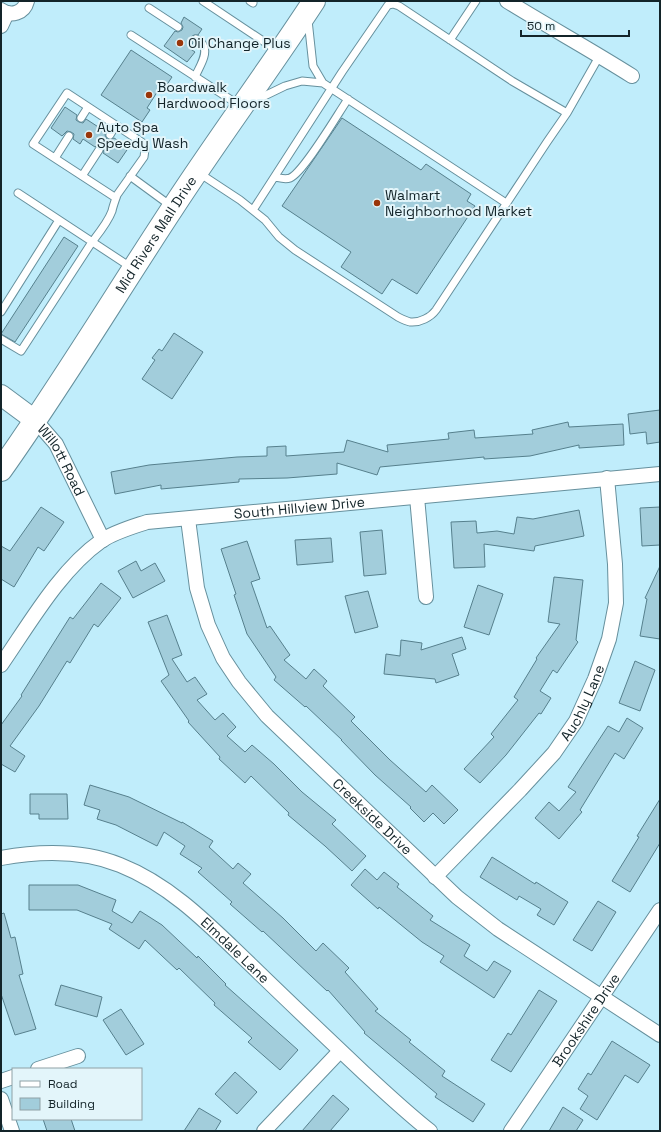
<svg xmlns="http://www.w3.org/2000/svg" width="661" height="1132" viewBox="0 0 661 1132" font-family="'Space Grotesk',sans-serif">
	<style>
		.building { fill: #a2cddb; stroke: #56808d }
		.lines { fill: none; stroke-linecap: round; stroke-linejoin: round }
		.lane-casing { stroke: #66909d; stroke-width: 9 }
		.street-casing { stroke: #66909d; stroke-width: 16 }
		.secondary-casing { stroke: #66909d; stroke-width: 22 }
		.primary-casing { stroke: #66909d; stroke-width: 24 }
		.lane { stroke: #fff; stroke-width: 7 }
		.street { stroke: #fff; stroke-width: 14 }
		.secondary { stroke: #fff; stroke-width: 20 }
		.primary { stroke: #fff; stroke-width: 22 }
		.poi-dot { fill: #9a3509; stroke: #e3f5fa; stroke-width: 1.5 }
		.labels { text-anchor: middle; stroke-width: 4; stroke-linejoin: round; paint-order: stroke }
		.poi-label { font-size: 14px; fill: #132429; stroke: #e3f5fa; text-anchor: start }
		.street-label { font-size: 14px; fill: #132429; stroke: #e3f5fa }
	</style>
	<rect width="100%" height="100%" fill="#c0edfb"/>
	<path class="building" d="M184,17L202,29L198,35H194L191,37L193,43L189,48L195,52L187,62L164,46L175,31L178,32L182,30L183,27L181,23Z
		M131,50L172,77L164,89L161,86L147,108L150,110L142,122L101,95Z
		M65,107L77,115L76,120L79,122L83,123L86,119L106,132L105,135L107,139L110,140L114,138L129,147L118,163L103,153L104,148L101,146L97,145L95,147L83,139L80,144L73,139L74,134L71,132L67,131L62,136L51,128Z
		M342,118L421,170L426,164L471,194L467,201L475,206L417,294L392,279L382,294L341,267L351,252L282,206Z
		M64,237L78,246L15,342L1,334Z
		M174,333L203,352L172,399L142,379L155,360L152,358L159,349L162,351Z
		M660,410V442L647,444L646,432L630,434L628,414Z
		M568,422L569,427L623,424L624,445L579,448V445L530,456L484,459V457L380,467L377,475L337,463V474L287,478L239,479V482L161,489V485L115,494L111,472L149,465L237,457L267,456V447L286,446V456L344,452L347,440L388,452L387,445L449,439L448,433L474,430L475,438L533,434L532,430Z
		M41,507L64,522L44,551L38,547L14,587L1,579V546L10,551Z
		M660,507V545L642,546L640,508Z
		M579,510L584,536L535,546L534,551L484,544L485,567L454,568L451,522L476,521L477,533L497,531L514,534L517,517L533,519Z
		M382,530L386,574L364,576L360,532Z
		M331,538L333,562L297,565L295,540Z
		M247,541L260,579L251,582L267,628L270,626L290,655L284,660L306,679L314,669L327,681L323,686L355,717L351,721L390,760L426,792L432,785L458,810L444,824L433,813L424,822L410,808L411,807L375,775L341,740H342L306,706L305,707L274,680L276,677L247,634L234,595L236,594L221,549Z
		M136,561L141,571L155,563L165,581L133,598L118,571Z
		M660,566V639L640,636L647,599L645,598Z
		M554,577L583,580L576,640L578,642L557,673L553,670L540,691L551,698L541,714L539,713L506,755L480,783L464,769L494,737L491,734L518,700L514,697L537,659L536,658L560,624L548,622Z
		M101,583L121,598L98,627L94,624L70,663L67,661L39,706L10,746L25,756L15,772L1,764V725L22,696L21,695L70,617L73,619Z
		M478,585L503,594L489,635L464,627Z
		M368,591L378,627L355,633L345,596Z
		M167,615L182,655L172,659L187,682L195,677L207,694L197,700L215,720L223,713L236,727L227,736L245,752L252,745L274,764L302,792L336,820L332,824L366,856L352,871L325,846L288,815L289,813L251,776L245,783L219,759L220,757L188,722L189,721L161,681L169,675L148,622Z
		M462,637L466,649L452,654L459,675L436,683L435,679L384,674L386,654L400,656L401,640L422,643L421,650Z
		M635,661L655,670L640,711L619,703Z
		M627,718L643,728L624,759L615,753L580,810L582,812L559,839L535,818L549,802L559,811L576,792L568,787L608,726L619,732Z
		M90,785L129,797L182,823V822L213,841L209,847L233,869L238,863L251,874L243,883L283,918L316,951L323,943L349,968L345,972L378,1009L375,1011L411,1040L409,1042L445,1071L442,1076L485,1104L473,1122L435,1097L437,1094L364,1033L365,1032L328,990L327,991L263,931L262,932L230,904L232,902L198,872L202,868L180,854L185,846L164,832L157,846L116,825L97,819L100,810L84,805Z
		M30,794H67L68,819H39V814H30Z
		M660,799V843L630,892L612,881L639,837L637,836Z
		M492,857L535,884L536,882L568,902L554,925L537,915L541,909L519,896L517,900L480,877Z
		M365,869L377,880L384,872L399,884L397,887L433,916L430,920L470,945L464,956L487,971L494,961L511,971L494,998L440,962L444,956L422,942L379,907L378,909L351,885Z
		M29,885H78L116,900L112,911L132,923L140,911L162,925L197,958L198,956L226,984L225,985L298,1050L280,1070L248,1042L252,1038L214,1005L215,1003L179,968L177,970L145,940L139,949L109,929L112,924L77,910H29Z
		M598,901L616,912L592,951L573,940Z
		M4,913L11,938L15,937L23,974L19,975L36,1029L15,1035L1,994V914Z
		M61,985L102,997L97,1017L55,1005Z
		M539,990L557,1001L511,1072L491,1060L508,1033L511,1035Z
		M121,1009L144,1044L126,1055L103,1020Z
		M612,1041L650,1065L638,1083L625,1075L597,1120L580,1109L588,1096L578,1089L588,1073L591,1075Z
		M235,1072L257,1092L237,1114L215,1094Z
		M333,1095L349,1109L330,1131H302Z
		M563,1107L583,1120L576,1131H549Z
		M199,1108L221,1121L215,1131H184Z
		M43,1119H71L75,1131H47Z"/>
	<g class="lines">
		<defs>
			<path id="lane" d="M203,1L278,51
				M250,1L253,3
				M149,8L178,27
				M308,20L313,66L323,83L506,203
				M131,35L239,105
				M450,40L476,1
				M195,77C198,69 209,54 203,45C202,42 198,40 196,39
				M254,101L285,86L302,81L323,83
				M81,118L88,107
				M110,135L116,125
				M55,158L69,136
				M199,173L240,200L265,220L279,237L295,250L398,317C402,319 406,321 410,322C420,323 431,317 436,310L547,142L567,113L600,55
				M82,176L99,150
				M130,176L171,206
				M275,177C280,178 285,180 290,178C304,172 337,115 348,99
				M18,193L132,268
				M253,210L342,72L388,5L393,4L399,6L512,81L567,113
				M1,312L59,220
				M1,339L21,351L92,242C99,233 108,222 112,211C113,206 115,201 117,195L144,157L145,149L143,143L67,93L33,144L116,198"/>
			<g id="street">
				<path d="M507,1C549,27 591,50 632,76"/>
				<path d="M1,10C11,17 24,13 27,1"/>
				<path d="M1,26L7,13"/>
				<path id="s1" d="M36,421L56,444L103,540"/>
				<path d="M417,497L426,597"/>
				<path id="s2" d="M188,519L197,588L208,625L223,658L239,682L267,716L457,897L498,929L660,1035"/>
				<path id="s3" d="M1,665C30,623 60,570 101,541C114,532 132,527 147,522L660,474"/>
				<path id="s4" d="M1,858C40,851 82,850 120,865C173,886 212,928 253,967C290,1003 327,1038 364,1073C386,1093 407,1113 430,1131"/>
				<path id="s5" d="M435,877L520,790L554,753L576,721L595,679L609,639L616,603L615,564L607,478"/>
				<path d="M38,1069L78,1056"/>
				<path d="M1,1081L13,1077"/>
				<path d="M1,1099L12,1131"/>
				<path d="M264,1131L340,1051"/>
				<path id="s6" d="M511,1131L660,910"/>
			</g>
			<path id="secondary" d="M1,395L36,421"/>
			<g id="primary">
				<path id="s7" d="M1,470C62,384 116,294 174,206C219,137 269,70 314,1"/>
			</g>
		</defs>
		<use href="#lane" class="lane-casing"/>
		<use href="#street" class="street-casing"/>
		<use href="#secondary" class="secondary-casing"/>
		<use href="#primary" class="primary-casing"/>
		<use href="#lane" class="lane"/>
		<use href="#street" class="street"/>
		<use href="#secondary" class="secondary"/>
		<use href="#primary" class="primary"/>
	</g>
	<g class="poi-dot">
		<circle cx="180" cy="43" r="4"/>
		<circle cx="149" cy="95" r="4"/>
		<circle cx="89" cy="135" r="4"/>
		<circle cx="377" cy="203" r="4"/>
	</g>
	<g class="labels">
		<g class="poi-label">
			<text x="188" y="48">Oil Change Plus</text>
			<text x="157" y="92">Boardwalk<tspan x="157" dy="16">Hardwood Floors</tspan></text>
			<text x="97" y="132">Auto Spa<tspan x="97" dy="16">Speedy Wash</tspan></text>
			<text x="385" y="200">Walmart<tspan x="385" dy="16">Neighborhood Market</tspan></text>
		</g>
		<g class="street-label">
			<text dy="5" stroke="none"><textPath href="#s7" startOffset="282">Mid Rivers Mall Drive</textPath></text>
			<text dy="5" stroke="none"><textPath href="#s1" startOffset="47">Willott Road</textPath></text>
			<text dy="5" stroke="none"><textPath href="#s3" startOffset="363">South Hillview Drive</textPath></text>
			<text dy="5" stroke="none"><textPath href="#s5" startOffset="230">Auchly Lane</textPath></text>
			<text dy="5" stroke="none"><textPath href="#s2" startOffset="363">Creekside Drive</textPath></text>
			<text dy="5" stroke="none"><textPath href="#s4" startOffset="265">Elmdale Lane</textPath></text>
			<text dy="5" stroke="none"><textPath href="#s6" startOffset="134">Brookshire Drive</textPath></text>
		</g>
	</g>
	<rect width="661" height="1132" fill="none" stroke="#132429" stroke-width="4"/>
	<rect x="12" y="1068" width="130" height="52" fill="#e3f5fa" stroke="#90a1a6"/>
	<rect x="20" y="1081" width="20" height="6" fill="#ffffff" stroke="#90a1a6"/>
	<text x="48" y="1088" font-size="12" fill="#132429">Road</text>
	<rect x="20" y="1098" width="20" height="12" fill="#a2cddb" stroke="#90a1a6"/>
	<text x="48" y="1108" font-size="12" fill="#132429">Building</text>
	<path d="M521 30v6h108v-6" fill="none" stroke="#132429" stroke-width="2"/>
	<text x="527" y="30" font-size="12" fill="#132429" stroke="#e3f5fa" stroke-width="3" paint-order="stroke">50 m</text>
</svg>
